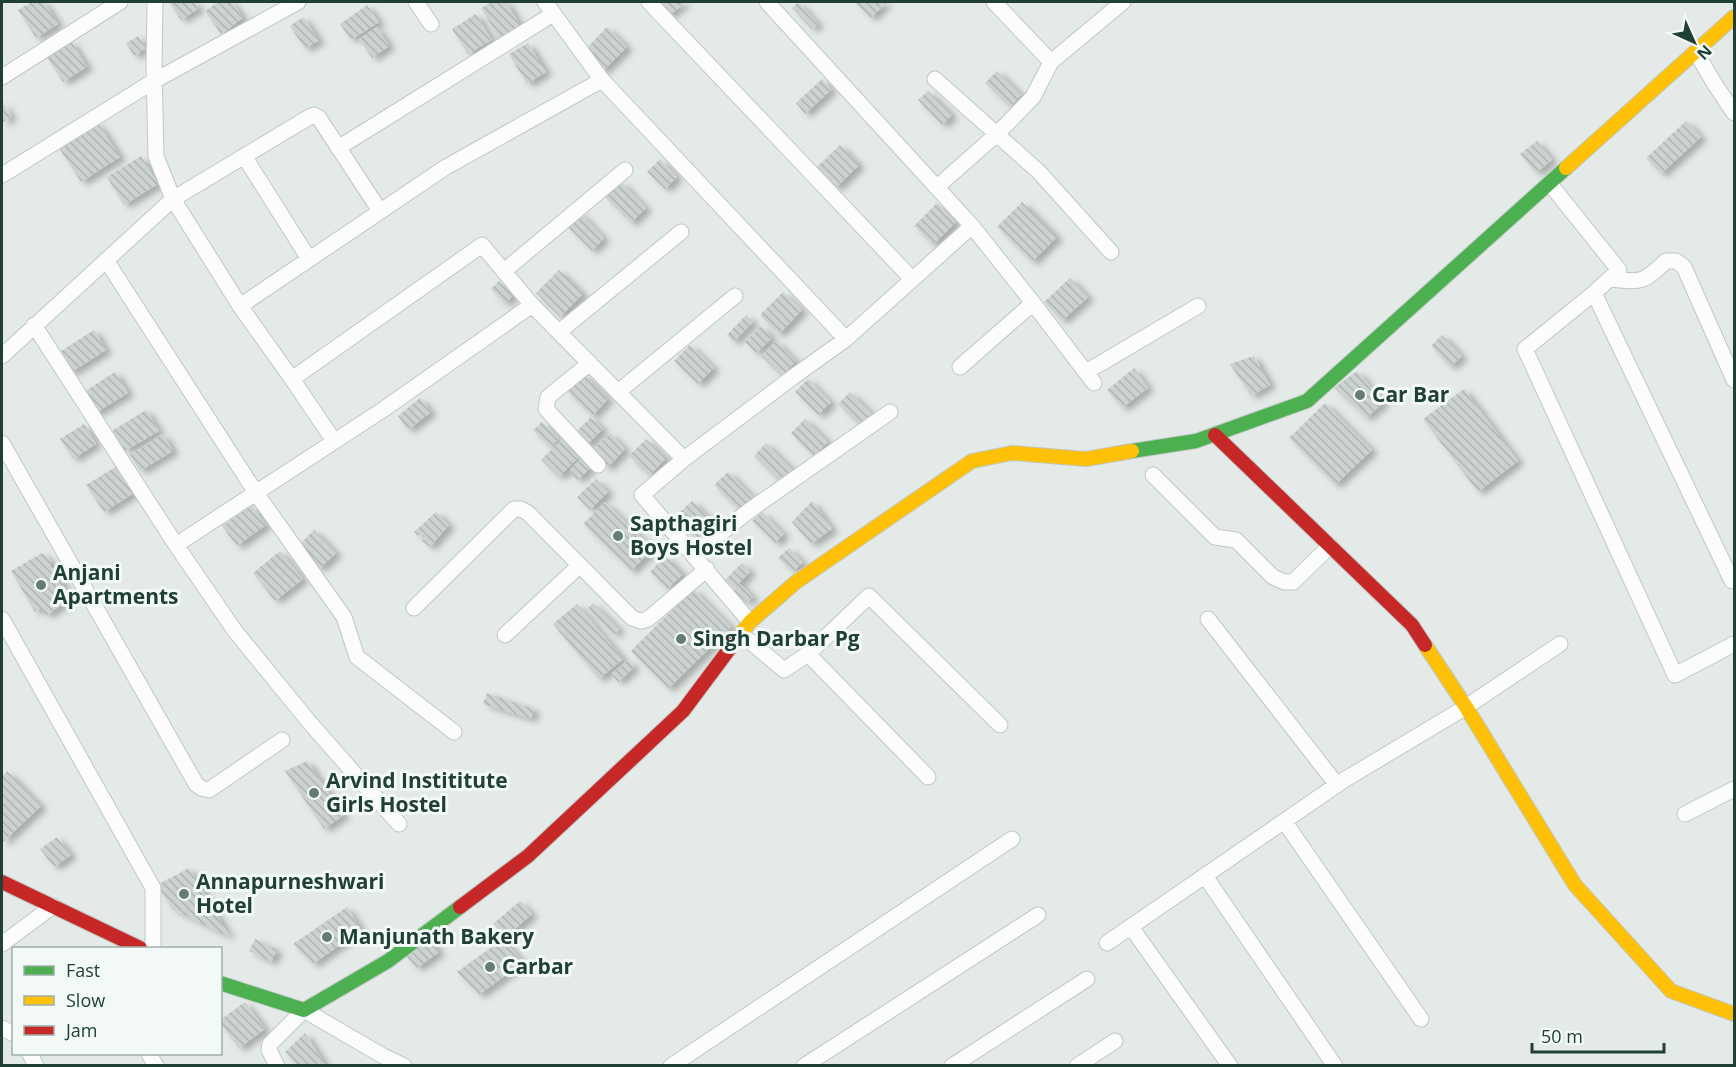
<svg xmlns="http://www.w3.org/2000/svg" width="1736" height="1067" viewBox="0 0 1736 1067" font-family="'Open Sans',sans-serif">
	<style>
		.building { fill: url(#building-back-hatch); filter: url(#shadow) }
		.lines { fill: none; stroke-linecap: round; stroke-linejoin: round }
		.street-casing { stroke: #c1c7c4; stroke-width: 17 }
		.fast-casing { stroke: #c0c8c5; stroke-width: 16 }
		.slow-casing { stroke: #c0c8c5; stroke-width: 16 }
		.jam-casing { stroke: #c0c8c5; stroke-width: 16 }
		.street { stroke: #fbfcfb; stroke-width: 15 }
		.fast { stroke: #4caf50; stroke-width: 14 }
		.slow { stroke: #ffc107; stroke-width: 14 }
		.jam { stroke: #c62828; stroke-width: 14 }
		.poi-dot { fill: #657c75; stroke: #f2f9f6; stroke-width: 2 }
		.labels { text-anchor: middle; stroke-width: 6; stroke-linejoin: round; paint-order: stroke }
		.poi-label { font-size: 21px; font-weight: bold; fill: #204037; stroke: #f2f9f6; text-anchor: start }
	</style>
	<defs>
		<pattern id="building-back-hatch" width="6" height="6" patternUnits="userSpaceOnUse" patternTransform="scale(1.5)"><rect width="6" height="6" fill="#cbd2cf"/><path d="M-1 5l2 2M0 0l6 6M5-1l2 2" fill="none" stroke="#aeb5b2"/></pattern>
		<filter id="shadow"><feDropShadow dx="6" dy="3.5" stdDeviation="3" flood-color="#0004"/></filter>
	</defs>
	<rect width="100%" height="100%" fill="#e4eae7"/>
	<path class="building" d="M32,2H44L58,24L36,38L18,10Z
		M169,2H194L199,8L181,20Z
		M218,2H232L243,18L221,34L205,11Z
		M492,2H506L522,28L501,41L481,8Z
		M655,2H686L668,16Z
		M798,2L818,24L812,29L792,8Z
		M854,2H887L871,18Z
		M367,5L379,22L351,40L340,24Z
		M476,14L492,40L468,54L452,29Z
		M303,17L319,40L305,49L290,26Z
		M377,27L389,46L372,58L359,39Z
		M607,27L627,47L602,72L583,52Z
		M138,36L146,48L134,56L126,43Z
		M71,41L87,67L63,82L47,57Z
		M528,43L546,72L527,84L509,54Z
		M997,71L1021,95L1010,107L985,83Z
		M822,79L831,90L805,114L796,103Z
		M928,91L952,115L942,125L918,100Z
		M2,101L11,117L2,123Z
		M1686,121L1701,137L1661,174L1646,158Z
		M98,123L120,157L81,182L59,148Z
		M1537,141L1552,160L1536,173L1520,154Z
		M840,145L859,165L836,188L816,168Z
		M141,156L158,184L124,205L107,177Z
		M660,159L677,177L665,189L647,172Z
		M621,182L646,208L631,223L605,197Z
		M1022,202L1057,237L1032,262L997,227Z
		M937,203L956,222L933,245L914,226Z
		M579,212L604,238L592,251L566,225Z
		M559,270L583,294L560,317L536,293Z
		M1070,278L1088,297L1062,321L1044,302Z
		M499,281L513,295L505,304L491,289Z
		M783,292L802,310L779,334L760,315Z
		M746,315L753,322L733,342L727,335Z
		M761,326L772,338L756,353L745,342Z
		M94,330L106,350L70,373L58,353Z
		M1442,335L1462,356L1450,367L1431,346Z
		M776,341L796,361L782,376L761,356Z
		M690,345L714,368L698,384L674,361Z
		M1254,356L1270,385L1251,396L1230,364Z
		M1134,368L1148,388L1122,408L1107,390Z
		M1357,371L1384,402L1366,418L1334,388Z
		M115,372L128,393L94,414L82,393Z
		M583,374L608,399L592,416L566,390Z
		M808,379L831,402L818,415L795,392Z
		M1464,389L1518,461L1478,492L1423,419Z
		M850,392L873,415L861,427L838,404Z
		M420,398L431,412L408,430L398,416Z
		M1325,403L1372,450L1335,485L1289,438Z
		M146,410L159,431L125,451L112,431Z
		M591,417L603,429L586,446L574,434Z
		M805,419L828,442L814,456L791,433Z
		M542,422L559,439L550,447L533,430Z
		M84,424L96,444L73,459L60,439Z
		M610,433L625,449L607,468L591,452Z
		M163,434L173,451L140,471L130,455Z
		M646,439L666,458L649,476L629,456Z
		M561,440L578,458L559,477L541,460Z
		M766,443L794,471L782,484L754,456Z
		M582,457L591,467L578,480L569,471Z
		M117,466L134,493L104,512L86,485Z
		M728,472L755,499L741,512L714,485Z
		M596,479L608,492L590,510L577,497Z
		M692,501L716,525L700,542L675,517Z
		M812,501L832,529L811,544L792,522Z
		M605,502L653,549L631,571L583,524Z
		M252,505L266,525L237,546L222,526Z
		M436,512L449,525L430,547L422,541L426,537L422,533L418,536L414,532Z
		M762,512L784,534L775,543L752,521Z
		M314,530L336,553L319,569L297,547Z
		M789,548L803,562L793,572L778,558Z
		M280,551L303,579L275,601L253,573Z
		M42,553L51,561V567L56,571L70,599L47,615L40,608L35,612L11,571Z
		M665,556L683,574L667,589L650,572Z
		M742,563L750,572L734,588L725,580Z
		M740,584L753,597L747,603L734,591Z
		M693,589L731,627L668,689L631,651Z
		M593,603L619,629L614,635L588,608Z
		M577,604L623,659L599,679L553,624Z
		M628,660L634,667L618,682L611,674Z
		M487,693L534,709L531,719L483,704Z
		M307,761L344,815L324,829L285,771Z
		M7,771L41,806L2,843V777Z
		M57,837L71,855L54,867L40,849Z
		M189,868L211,904L207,908L214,910L230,937L172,909L157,885Z
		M520,901L532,914L506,937L493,924Z
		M347,907L361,930L313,964L293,944Z
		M429,938L439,952L417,968L405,955Z
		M255,939L277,950L271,962L249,951Z
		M503,939L523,962L479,995L457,972Z
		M245,1002L265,1029L239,1048L220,1023V1020Z
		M305,1033L326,1066H298L285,1052Z"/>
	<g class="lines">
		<defs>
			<path id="street" d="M155,2L154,67L156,156L173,199L240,306L292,379L334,441
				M416,2L431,24
				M545,2L602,80L846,339
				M649,2L912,279
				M767,2L972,226L1033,303L1094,383
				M994,2L1051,62
				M1696,52L1714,83L1734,113
				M2,77L120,2
				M935,79L1039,172L1111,252
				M338,148L553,14
				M244,156L309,259
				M2,175L154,81L298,2
				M1550,184L1619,270L1594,293L1525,349L1675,675L1734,644
				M937,187L997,134L1033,97L1051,62L1123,2
				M106,260L256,493L344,617L357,657L454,732
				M504,271L625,170
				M1609,279C1641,282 1642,284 1666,261H1676L1684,267L1734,380
				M1594,293L1732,581
				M240,306L446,167L602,80
				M34,325L176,545L235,631L310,723L399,824
				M559,332L681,232
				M2,356L173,199L311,116L314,115L319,118L380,211
				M590,363L548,397L546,409L598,465
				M960,367L1033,303
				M1086,372L1198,306
				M292,379L482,245L532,305L684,459
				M618,392L735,296
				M2,443L196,784L201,788L209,790L282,740
				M1153,475L1215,537L1236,540L1273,577L1284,582H1293L1330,546
				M176,545L384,409L532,305
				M694,554L750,510L890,412
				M414,608L514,509H521L528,513L632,618L641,621L648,619L707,569
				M2,619L153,888V948
				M1208,619L1337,785
				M750,622L642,495L684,459L793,377L846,339L972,226
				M741,634L784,670L808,654L869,596L1000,725
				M505,635L580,565
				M808,654L928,777
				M1685,814L1734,789
				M1284,821L1421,1019
				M1205,876L1335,1066
				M1131,927L1230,1066
				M1107,943L1344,780L1466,707L1560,644
				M2,944L53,906
				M2,1028L14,1034
				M30,1054L36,1066
				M149,1054L156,1066
				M277,1066L269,1050L270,1044L304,1010L383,1056L404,1066
				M671,1066L1012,839
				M804,1066L1038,915
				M952,1066L1087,979
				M1077,1066L1115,1041"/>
			<path id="fast" d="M1132,451L1196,441L1307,401L1566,168
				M220,983L304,1010L388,961L460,907"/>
			<path id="slow" d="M1566,168L1734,17
				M739,636L750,622L796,582L972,461L1012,453L1086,459L1132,451
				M1425,645L1466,707L1575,885L1671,991L1734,1014"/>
			<path id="jam" d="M1215,435L1412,625L1425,645
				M2,882L140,948
				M460,907L528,856L683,711L739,636"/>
		</defs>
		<use href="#street" class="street-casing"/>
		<use href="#fast" class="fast-casing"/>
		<use href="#slow" class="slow-casing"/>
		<use href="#jam" class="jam-casing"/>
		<use href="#street" class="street"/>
		<use href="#fast" class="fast"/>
		<use href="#slow" class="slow"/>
		<use href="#jam" class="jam"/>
	</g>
	<g class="poi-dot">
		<circle cx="1360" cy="395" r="6"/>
		<circle cx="618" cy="536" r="6"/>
		<circle cx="41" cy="585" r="6"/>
		<circle cx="681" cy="639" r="6"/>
		<circle cx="314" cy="793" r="6"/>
		<circle cx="184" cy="894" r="6"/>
		<circle cx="327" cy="937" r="6"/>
		<circle cx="490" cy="967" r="6"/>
	</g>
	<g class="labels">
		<g class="poi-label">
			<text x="1372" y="402">Car Bar</text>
			<text x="630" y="531">Sapthagiri<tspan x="630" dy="24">Boys Hostel</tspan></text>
			<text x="53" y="580">Anjani<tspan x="53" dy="24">Apartments</tspan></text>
			<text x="693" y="646">Singh Darbar Pg</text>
			<text x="326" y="788">Arvind Instititute<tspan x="326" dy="24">Girls Hostel</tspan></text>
			<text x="196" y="889">Annapurneshwari<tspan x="196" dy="24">Hotel</tspan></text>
			<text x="339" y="944">Manjunath Bakery</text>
			<text x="502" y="974">Carbar</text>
		</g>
	</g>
	<rect width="1736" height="1067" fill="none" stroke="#204037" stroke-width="6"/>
	<rect x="12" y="947" width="210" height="108" fill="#f2f9f6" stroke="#9eafaa" stroke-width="1.5"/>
	<rect x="24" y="966" width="30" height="9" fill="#4caf50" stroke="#9eafaa" stroke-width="1.5"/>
	<text x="66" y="977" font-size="18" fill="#204037">Fast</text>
	<rect x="24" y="996" width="30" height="9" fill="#ffc107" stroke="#9eafaa" stroke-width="1.5"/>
	<text x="66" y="1007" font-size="18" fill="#204037">Slow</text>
	<rect x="24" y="1026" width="30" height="9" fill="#c62828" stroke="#9eafaa" stroke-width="1.5"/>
	<text x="66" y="1037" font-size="18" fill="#204037">Jam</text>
	<g transform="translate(1694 42) rotate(135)" stroke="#f2f9f6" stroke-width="4.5" paint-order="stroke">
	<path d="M0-4.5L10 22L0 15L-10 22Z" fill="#204037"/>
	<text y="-9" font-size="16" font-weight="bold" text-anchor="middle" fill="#204037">N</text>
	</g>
	<path d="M1532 1043v9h132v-9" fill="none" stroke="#204037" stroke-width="3"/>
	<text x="1541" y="1043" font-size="18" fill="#204037" stroke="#f2f9f6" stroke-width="4.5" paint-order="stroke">50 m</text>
</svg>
